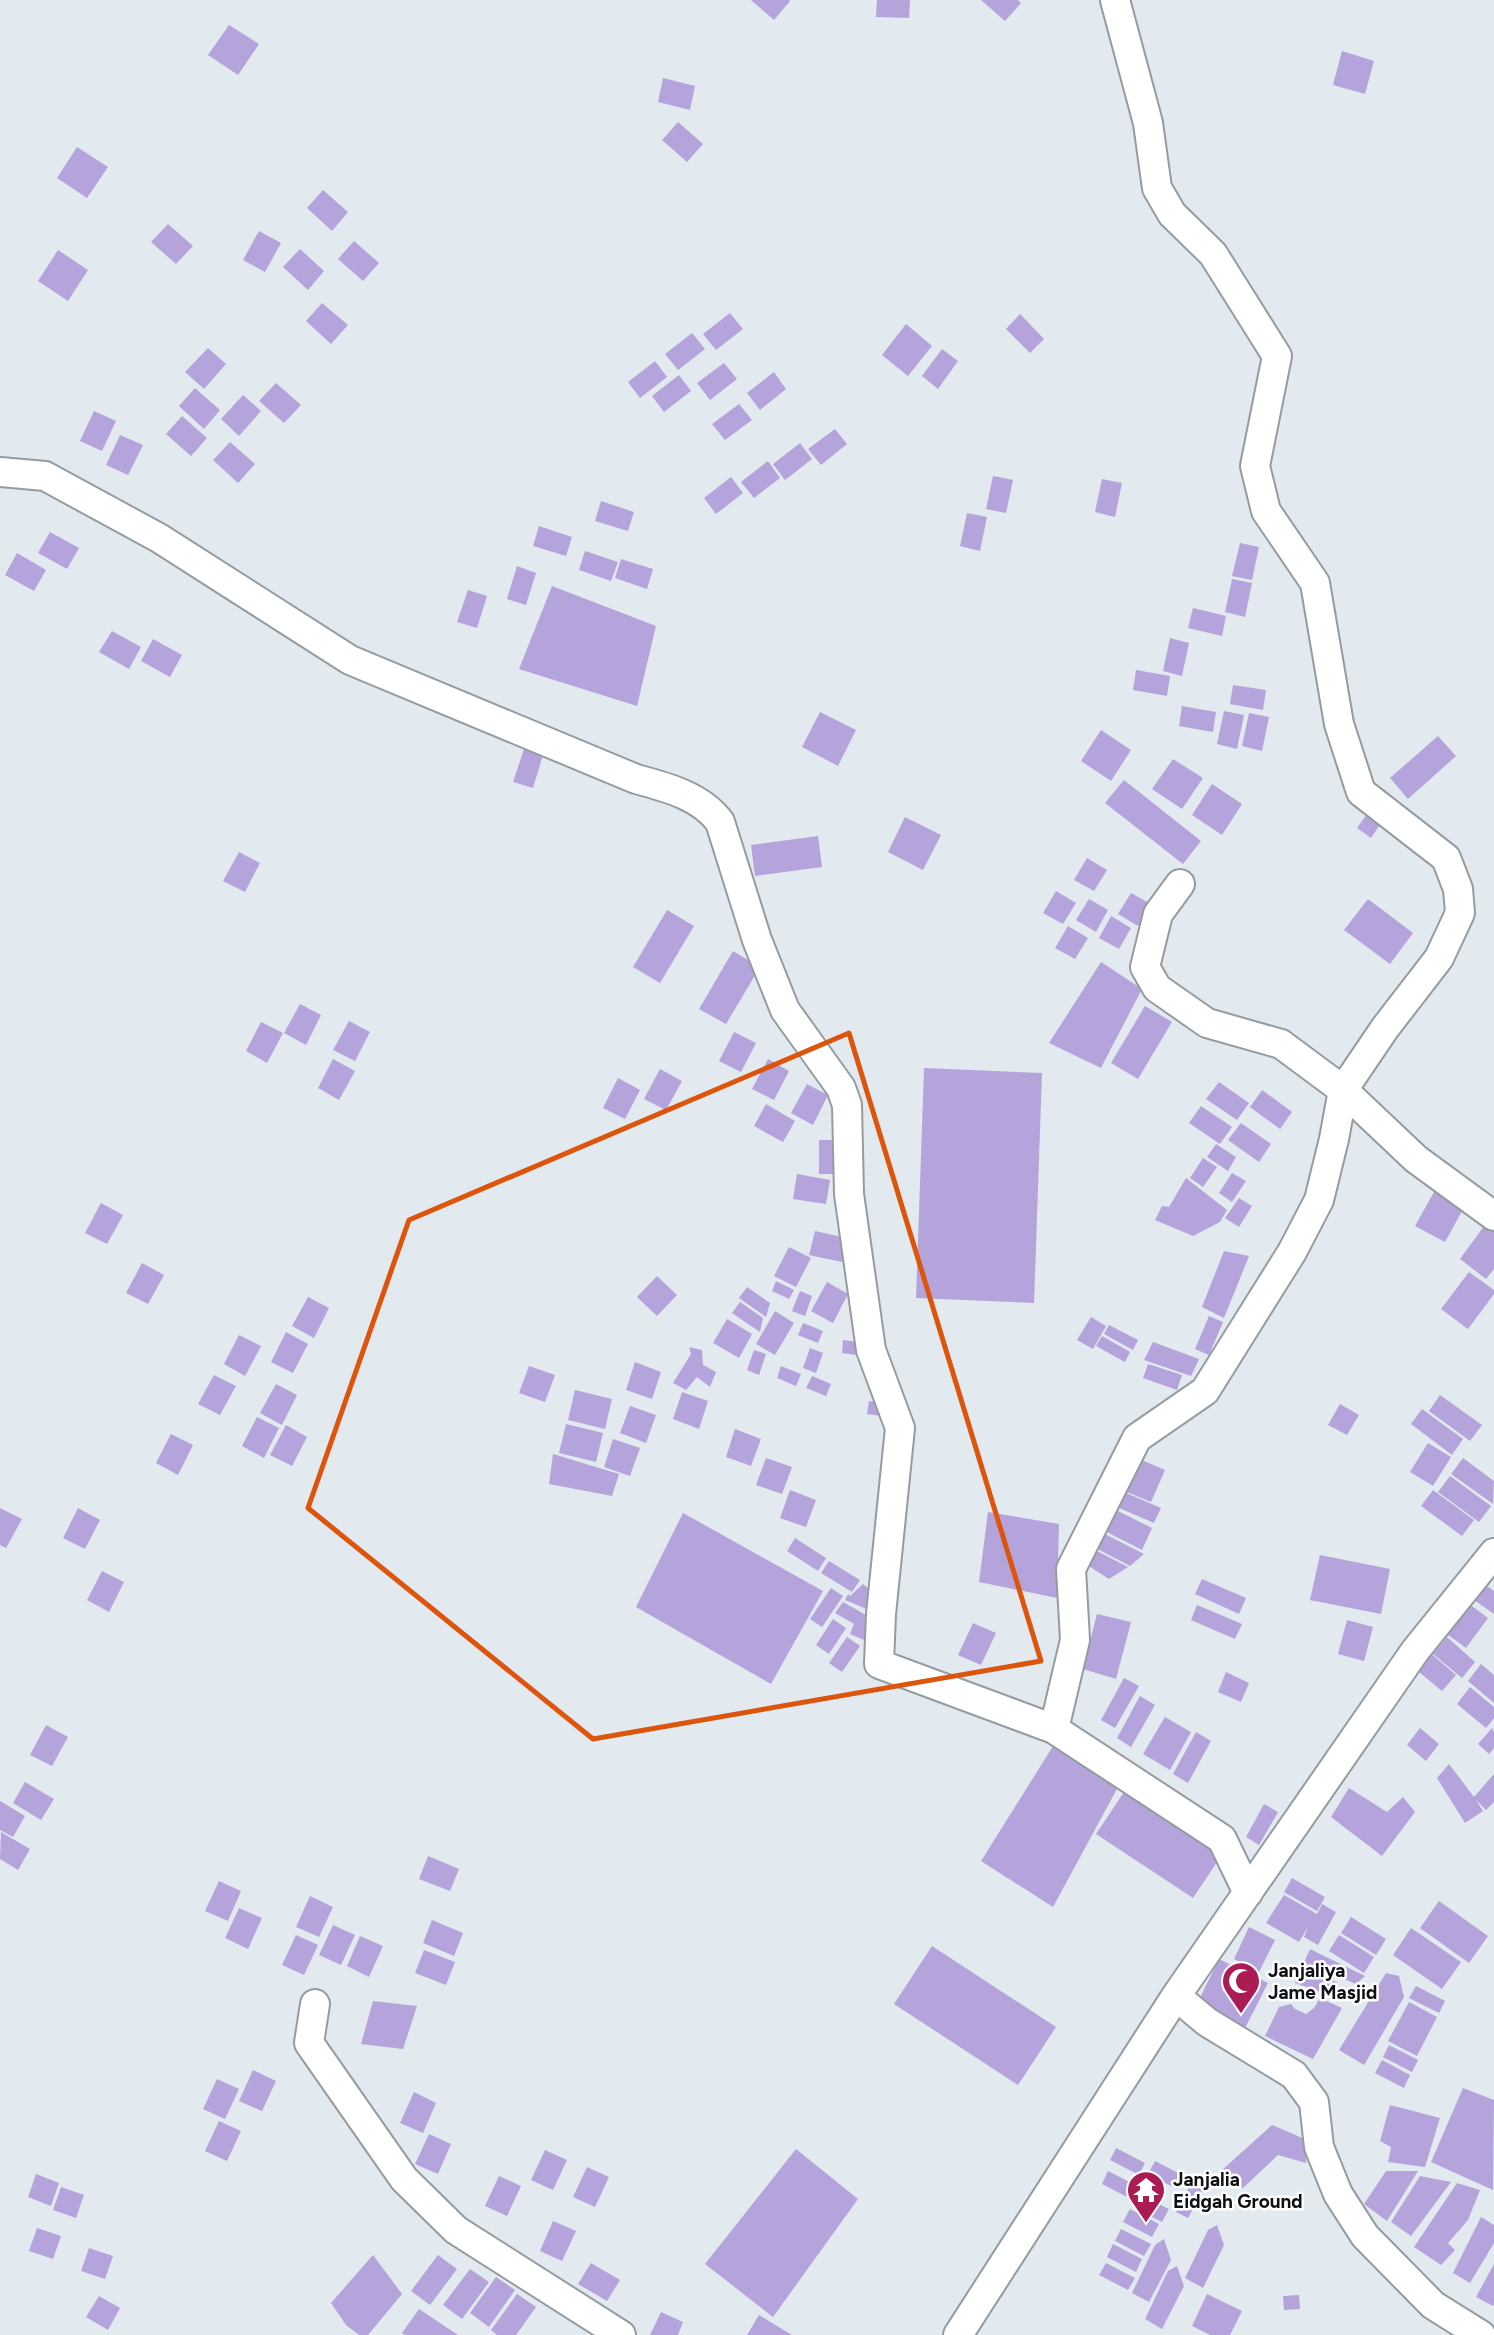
<svg xmlns="http://www.w3.org/2000/svg" width="1494" height="2335" viewBox="0 0 1494 2335" font-family="Figtree,sans-serif">
	<style>
		.building { fill: #b4a4db }
		.lines { fill: none; stroke-linecap: round; stroke-linejoin: round }
		.minor-casing { stroke: #959ca1; stroke-width: 32 }
		.minor { stroke: #fff; stroke-width: 28 }
		.marked { fill: none; stroke: #dd550c; stroke-width: 5; stroke-linejoin: round }
		.labels { text-anchor: middle; stroke-width: 5; stroke-linejoin: round; paint-order: stroke }
		.poi-label { font-size: 19px; font-weight: bold; fill: #0e1113; stroke: #fff; text-anchor: start }
	</style>
	<rect width="100%" height="100%" fill="#e2e9ef"/>
	<path class="building" d="M751,0H789L790,1L774,20Z
		M877,0H910L909,18L876,17Z
		M981,0H1018L1021,3L1005,21Z
		M229,25L259,44L238,75L208,55Z
		M1342,51L1374,61L1365,94L1333,85Z
		M663,78L695,86L690,110L658,102Z
		M678,122L703,144L687,162L662,140Z
		M77,147L108,167L87,198L57,178Z
		M323,190L348,212L332,231L307,208Z
		M168,224L193,246L176,264L151,242Z
		M259,231L281,243L265,272L243,260Z
		M354,241L379,263L363,281L338,259Z
		M300,249L324,271L308,290L283,267Z
		M58,250L88,270L68,301L38,281Z
		M322,303L348,325L331,344L306,321Z
		M730,313L743,329L716,350L703,334Z
		M1020,314L1044,339L1030,353L1006,329Z
		M906,324L932,346L908,376L882,355Z
		M692,333L705,349L678,370L665,354Z
		M208,348L226,364L204,389L185,372Z
		M942,349L958,361L938,389L922,376Z
		M655,361L667,377L640,398L628,382Z
		M724,363L737,379L710,400L697,383Z
		M774,372L786,389L760,410L747,393Z
		M679,375L691,391L664,412L652,396Z
		M276,383L301,405L284,423L259,401Z
		M195,388L220,410L204,429L179,406Z
		M243,395L261,411L239,436L221,419Z
		M739,404L752,420L725,440L712,424Z
		M94,411L116,421L102,451L80,441Z
		M182,416L207,438L191,456L166,434Z
		M835,429L847,444L821,465L808,449Z
		M120,435L143,445L128,475L106,465Z
		M230,442L255,464L238,483L213,460Z
		M800,443L812,459L785,480L773,464Z
		M768,461L780,478L754,498L741,482Z
		M993,476L1013,480L1006,513L986,509Z
		M731,477L743,493L716,514L704,498Z
		M1102,479L1122,483L1115,517L1095,512Z
		M601,501L634,512L628,531L595,521Z
		M967,513L987,517L980,551L960,546Z
		M539,526L572,537L566,556L533,546Z
		M50,532L79,548L67,569L38,553Z
		M1240,543L1259,547L1252,580L1232,576Z
		M585,551L618,562L611,581L579,570Z
		M17,553L46,570L34,591L5,575Z
		M621,559L653,569L647,589L615,578Z
		M517,566L536,573L526,605L507,599Z
		M1232,579L1252,583L1245,617L1225,612Z
		M552,586L656,626L637,706L519,669Z
		M468,590L487,596L477,628L457,622Z
		M1193,608L1226,616L1222,636L1188,628Z
		M112,631L141,647L129,669L99,652Z
		M1170,638L1189,643L1182,676L1163,671Z
		M153,639L182,655L170,677L141,661Z
		M1136,670L1170,676L1167,696L1133,690Z
		M1233,685L1266,690L1263,710L1230,704Z
		M1182,706L1216,712L1213,732L1179,726Z
		M1224,711L1244,715L1237,749L1217,744Z
		M820,712L856,730L838,766L802,747Z
		M1249,713L1269,717L1262,751L1242,746Z
		M1101,730L1131,750L1111,781L1081,761Z
		M1438,736L1456,756L1408,799L1390,778Z
		M524,749L543,755L533,788L513,782Z
		M1173,759L1203,778L1182,809L1152,789Z
		M1124,780L1201,841L1183,864L1105,803Z
		M1212,784L1242,804L1222,835L1192,815Z
		M1367,814L1381,823L1371,838L1357,828Z
		M905,817L941,835L923,870L888,852Z
		M818,836L822,867L755,876L751,845Z
		M239,852L260,863L245,892L223,881Z
		M1087,858L1107,870L1094,891L1074,880Z
		M1056,891L1076,903L1063,924L1043,913Z
		M1131,893L1151,904L1138,926L1118,914Z
		M1089,899L1108,910L1096,932L1076,920Z
		M1368,899L1413,933L1390,964L1344,930Z
		M667,910L694,926L660,983L633,967Z
		M1111,916L1131,928L1119,949L1099,938Z
		M1068,926L1088,938L1075,959L1055,948Z
		M733,951L760,967L726,1024L699,1009Z
		M1101,962L1142,989L1101,1068L1049,1043Z
		M300,1004L321,1015L306,1045L284,1033Z
		M1145,1006L1172,1022L1138,1079L1111,1063Z
		M349,1021L370,1032L355,1061L333,1050Z
		M261,1022L283,1033L267,1063L246,1051Z
		M734,1032L756,1043L741,1072L719,1061Z
		M333,1059L355,1071L339,1100L318,1088Z
		M768,1059L789,1071L774,1100L752,1089Z
		M924,1068L1042,1073L1034,1303L916,1298Z
		M660,1069L682,1081L666,1110L644,1099Z
		M618,1078L640,1090L625,1119L603,1108Z
		M1219,1082L1249,1103L1237,1120L1206,1099Z
		M807,1084L828,1095L813,1125L791,1113Z
		M1262,1090L1292,1112L1280,1129L1250,1107Z
		M766,1104L795,1121L783,1142L754,1126Z
		M1201,1106L1232,1127L1220,1144L1189,1123Z
		M1241,1123L1271,1144L1259,1162L1228,1140Z
		M819,1140H844L843,1174H819Z
		M1216,1144L1236,1157L1228,1171L1207,1157Z
		M1203,1158L1217,1167L1203,1187L1190,1178Z
		M1232,1173L1246,1181L1232,1202L1219,1193Z
		M797,1174L830,1180L826,1204L793,1199Z
		M1186,1178L1227,1210L1220,1222L1193,1236L1155,1220L1162,1206L1169,1207Z
		M1438,1185L1467,1202L1445,1242L1415,1226Z
		M1239,1198L1252,1206L1239,1227L1225,1218Z
		M101,1203L123,1215L107,1244L85,1233Z
		M1487,1222L1494,1227V1269L1486,1279L1460,1259Z
		M815,1231L847,1238L842,1262L809,1255Z
		M789,1247L811,1258L796,1287L774,1276Z
		M1224,1251L1249,1256L1224,1318L1202,1307Z
		M142,1263L164,1275L148,1304L126,1293Z
		M1469,1272L1494,1290V1294L1468,1329L1441,1309Z
		M657,1276L677,1295L657,1316L637,1297Z
		M776,1281L794,1290L789,1299L772,1291Z
		M827,1282L848,1294L833,1323L811,1311Z
		M747,1287L770,1303L766,1317L739,1298Z
		M800,1291L812,1296L805,1316L792,1311Z
		M308,1297L329,1308L314,1338L292,1326Z
		M740,1302L763,1318L760,1332L732,1313Z
		M775,1311L794,1323L775,1355L756,1344Z
		M1209,1316L1223,1322L1209,1355L1195,1349Z
		M1091,1317L1106,1326L1093,1349L1077,1340Z
		M727,1319L752,1334L739,1358L713,1343Z
		M803,1323L823,1331L818,1343L798,1335Z
		M1109,1325L1138,1340L1133,1350L1104,1334Z
		M286,1332L308,1344L293,1373L271,1362Z
		M239,1335L261,1346L245,1376L224,1364Z
		M1102,1336L1130,1352L1125,1362L1096,1346Z
		M843,1340L865,1343L863,1356L842,1353Z
		M1153,1342L1199,1359L1191,1376L1144,1360Z
		M689,1347L702,1350L703,1365L716,1372L710,1387L697,1377L686,1390L673,1383L691,1354Z
		M810,1348L823,1353L816,1373L803,1368Z
		M754,1350L766,1354L759,1375L747,1370Z
		M635,1362L661,1372L652,1399L626,1390Z
		M1148,1364L1182,1375L1177,1390L1143,1378Z
		M529,1366L555,1375L545,1402L519,1393Z
		M781,1366L801,1374L796,1386L777,1378Z
		M214,1375L236,1386L220,1415L198,1404Z
		M812,1376L831,1384L826,1396L806,1388Z
		M276,1384L297,1395L282,1425L260,1413Z
		M575,1390L612,1399L605,1429L568,1420Z
		M682,1392L708,1401L699,1429L673,1419Z
		M1440,1395L1482,1425L1470,1441L1429,1411Z
		M869,1401L891,1404L888,1417L867,1414Z
		M1340,1404L1359,1415L1347,1435L1328,1425Z
		M630,1406L656,1415L646,1443L620,1433Z
		M1422,1409L1463,1439L1452,1455L1411,1424Z
		M257,1417L279,1428L264,1458L242,1446Z
		M566,1424L603,1433L596,1462L559,1453Z
		M286,1425L307,1437L292,1466L270,1455Z
		M735,1429L761,1439L751,1466L726,1457Z
		M171,1434L193,1445L178,1475L156,1463Z
		M613,1439L640,1448L630,1476L604,1467Z
		M1428,1443L1451,1457L1433,1486L1410,1472Z
		M553,1454L619,1474L612,1496L549,1484Z
		M1135,1457L1165,1470L1151,1502L1122,1490Z
		M766,1458L792,1467L782,1494L756,1485Z
		M1463,1458L1494,1481L1493,1504L1451,1474Z
		M1450,1476L1491,1506L1479,1522L1438,1492Z
		M1117,1489L1161,1508L1154,1523L1110,1504Z
		M790,1490L816,1500L806,1527L780,1518Z
		M1433,1490L1474,1520L1462,1536L1421,1506Z
		M1110,1507L1152,1528L1142,1550L1099,1528Z
		M0,1508L22,1519L6,1548L0,1545Z
		M78,1508L100,1520L85,1549L63,1538Z
		M988,1512L1059,1524L1057,1598L979,1582Z
		M683,1513L823,1591L771,1684L636,1607Z
		M1097,1530L1144,1554L1130,1566L1090,1545Z
		M795,1538L826,1558L818,1571L787,1551Z
		M1089,1547L1128,1567L1109,1579L1084,1563Z
		M1320,1555L1390,1569L1381,1614L1310,1600Z
		M829,1561L860,1580L852,1592L821,1573Z
		M102,1571L124,1582L109,1612L87,1600Z
		M1202,1579L1246,1598L1239,1614L1195,1594Z
		M1481,1582L1494,1591V1614L1470,1597Z
		M863,1584L877,1596L874,1612L845,1600L848,1594L850,1596Z
		M831,1588L843,1596L822,1627L810,1619Z
		M1465,1601L1488,1618L1466,1648L1444,1632Z
		M843,1602L873,1619L864,1640L850,1634L854,1624L835,1613Z
		M1197,1605L1242,1624L1235,1639L1191,1620Z
		M1097,1614L1131,1622L1116,1679L1083,1669Z
		M833,1619L846,1628L829,1654L816,1645Z
		M1347,1620L1373,1627L1364,1661L1338,1654Z
		M973,1623L996,1633L981,1665L958,1655Z
		M847,1637L860,1646L842,1672L829,1663Z
		M1447,1637L1475,1662L1462,1678L1433,1654Z
		M1427,1650L1456,1675L1442,1691L1413,1667Z
		M1481,1664L1494,1675V1703L1468,1681Z
		M1226,1672L1249,1683L1241,1702L1218,1692Z
		M1124,1678L1139,1686L1115,1728L1101,1720Z
		M1470,1687L1494,1707V1718L1486,1728L1457,1704Z
		M1140,1696L1155,1705L1131,1747L1117,1738Z
		M1165,1717L1191,1732L1170,1770L1143,1754Z
		M46,1725L68,1737L52,1766L30,1755Z
		M1420,1728L1439,1744L1426,1761L1407,1745Z
		M1492,1728L1494,1732V1748L1489,1754L1478,1744Z
		M1196,1732L1211,1741L1188,1783L1173,1774Z
		M1055,1743L1118,1787L1053,1907L981,1861Z
		M1449,1764L1474,1797L1494,1774V1802L1486,1810L1476,1800L1483,1811L1465,1823L1437,1778Z
		M25,1782L54,1799L41,1820L13,1803Z
		M1349,1788L1387,1812L1403,1797L1415,1812L1382,1856L1331,1817Z
		M1126,1789L1223,1853L1193,1898L1096,1834Z
		M0,1801L25,1816L13,1837L0,1830Z
		M1264,1804L1278,1812L1259,1845L1246,1837Z
		M1,1832L30,1849L18,1870L0,1859Z
		M428,1856L459,1869L450,1891L419,1879Z
		M1292,1878L1325,1897L1317,1911L1284,1892Z
		M219,1881L241,1891L228,1921L205,1911Z
		M1284,1895L1317,1914L1322,1904L1336,1912L1318,1945L1304,1937L1308,1927L1299,1942L1266,1923Z
		M310,1896L333,1907L319,1937L296,1927Z
		M1439,1901L1488,1936L1469,1963L1420,1928Z
		M239,1908L262,1918L248,1949L225,1938Z
		M1351,1917L1386,1939L1376,1955L1341,1933Z
		M432,1920L463,1933L454,1956L423,1943Z
		M333,1925L355,1935L341,1965L319,1955Z
		M1249,1927L1275,1940L1259,1972L1234,1959Z
		M1411,1928L1461,1962L1442,1989L1393,1955Z
		M296,1935L318,1945L304,1975L282,1965Z
		M1339,1935L1374,1957L1364,1973L1329,1951Z
		M360,1936L383,1946L369,1977L347,1966Z
		M932,1946L1056,2027L1018,2085L894,2004Z
		M1310,1949L1365,1976L1356,1984L1318,1968L1311,1973L1337,1982L1332,1996L1295,1983Z
		M424,1950L455,1962L446,1985L415,1973Z
		M1219,1959L1268,1983L1241,2036L1193,2012Z
		M1386,1973L1399,1976L1404,1997L1364,2065L1339,2050Z
		M1416,1986L1445,2001L1439,2013L1409,1998Z
		M1320,1998L1342,2008L1313,2059L1265,2036L1279,2007L1291,2004L1295,2009L1306,2014L1314,2008Z
		M373,2001L417,2006L403,2049L361,2044Z
		M1409,2002L1437,2017L1417,2056L1388,2041Z
		M1389,2045L1418,2060L1412,2072L1383,2057Z
		M1382,2060L1410,2075L1404,2088L1375,2073Z
		M253,2070L276,2081L262,2111L239,2101Z
		M217,2079L239,2089L225,2119L203,2109Z
		M1463,2088L1494,2100L1493,2190L1431,2162Z
		M414,2092L436,2103L423,2133L400,2123Z
		M1390,2105L1440,2118L1425,2167L1388,2162L1391,2147L1380,2141Z
		M219,2121L241,2131L227,2161L205,2151Z
		M1272,2125L1307,2140L1306,2163L1278,2155L1243,2188L1222,2170Z
		M429,2134L451,2144L438,2174L415,2164Z
		M1116,2148L1145,2163L1139,2175L1110,2160Z
		M796,2149L858,2199L773,2317L705,2264Z
		M545,2150L567,2160L553,2190L531,2180Z
		M1155,2161L1184,2176L1177,2189L1148,2174Z
		M587,2167L609,2177L595,2207L573,2197Z
		M1108,2171L1137,2186L1131,2199L1102,2184Z
		M1386,2171H1418L1387,2221L1364,2204Z
		M36,2174L59,2183L51,2206L28,2197Z
		M499,2176L521,2186L507,2216L485,2206Z
		M1420,2176L1451,2182L1411,2236L1391,2222Z
		M1191,2183L1203,2190L1188,2218L1176,2212Z
		M1457,2183L1480,2190L1468,2220L1448,2243L1455,2250L1441,2265L1414,2247Z
		M61,2187L84,2195L76,2218L53,2210Z
		M1140,2195L1169,2209L1162,2222L1133,2207Z
		M1130,2209L1159,2224L1152,2237L1123,2222Z
		M1481,2217L1494,2225V2243L1470,2283L1453,2273Z
		M553,2221L576,2231L562,2261L540,2251Z
		M1217,2225L1224,2245L1203,2288L1185,2278L1208,2230Z
		M37,2228L61,2236L53,2259L29,2251Z
		M1121,2229L1151,2244L1144,2256L1115,2241Z
		M1164,2239L1171,2260L1149,2302L1132,2293L1155,2245Z
		M1113,2244L1142,2259L1136,2272L1107,2257Z
		M89,2248L113,2256L105,2279L81,2271Z
		M373,2255L402,2294L368,2335H359L346,2325L331,2303Z
		M438,2255L457,2269L430,2305L411,2291Z
		M591,2263L620,2280L607,2301L578,2284Z
		M1106,2263L1135,2278L1128,2290L1099,2275Z
		M1494,2264V2303L1493,2306L1476,2297Z
		M1177,2266L1184,2286L1162,2329L1145,2319L1168,2271Z
		M470,2269L489,2282L462,2319L443,2305Z
		M496,2277L515,2290L489,2327L470,2313Z
		M517,2294L536,2307L516,2335H497L491,2330Z
		M1207,2294L1242,2311L1230,2335H1210L1192,2326Z
		M1299,2295L1300,2309L1284,2310L1283,2296Z
		M99,2296L120,2308L108,2330L86,2317Z
		M419,2309L458,2335H405L402,2333Z
		M661,2312L683,2322L678,2335H650Z
		M759,2315L792,2335H747Z"/>
	<g class="lines">
		<defs>
			<path id="minor" d="M1115,0L1148,123L1157,188L1172,214L1213,254L1277,356L1255,466L1266,511L1315,583L1339,724L1361,792L1446,858L1458,889L1460,913L1439,958L1385,1028L1343,1090L1334,1139L1319,1200L1292,1252L1205,1391L1137,1438L1071,1569L1075,1640L1054,1729L1222,1839L1248,1893
				M0,472L45,476L159,538L350,660L636,779C666,787 701,796 720,822L757,940L785,1010L841,1088L847,1105L849,1194L871,1350L900,1428L881,1614L879,1664L1054,1729
				M1180,884L1158,914L1145,967L1157,988L1207,1023L1281,1044L1343,1090L1416,1159L1494,1216
				M1176,1996L1207,2022L1294,2075L1314,2102L1319,2147L1338,2194L1365,2236L1433,2305L1481,2335
				M315,2004L309,2043L404,2179L456,2230L621,2335
				M958,2335L1176,1996L1415,1651L1494,1553"/>
		</defs>
		<use href="#minor" class="minor-casing"/>
		<use href="#minor" class="minor"/>
	</g>
	<path class="marked" d="M849,1033L1041,1661L593,1739L308,1508L409,1220Z"/>
	<defs>
		<symbol id="mosque-pin" viewBox="-11 -11 22 30"><path d="M0 17L-7.5 6A9.5 9.5 0 1 1 7.5 6Z" fill="#ac1c54" stroke="#fff"/><path d="M3.5-4.9A6 6 0 1 0 3.5 4.9A5 5 0 1 1 3.5-4.9Z" fill="#fff"/></symbol>
		<symbol id="temple-pin" viewBox="-11 -11 22 30"><path d="M0 17L-7.5 6A9.5 9.5 0 1 1 7.5 6Z" fill="#ac1c54" stroke="#fff"/><path d="M0-6L5-2H3V0L6.5 2.5H4V6H1.5V3h-3V6H-4V2.5H-6.5L-3 0V-2H-5Z" fill="#fff"/></symbol>
	</defs>
	<g fill-rule="evenodd">
		<use href="#mosque-pin" x="1219" y="1959" width="44" height="60"/>
		<use href="#temple-pin" x="1124" y="2168" width="44" height="60"/>
	</g>
	<g class="labels">
		<g class="poi-label">
			<text x="1268" y="1977">Janjaliya<tspan x="1268" dy="22">Jame Masjid</tspan></text>
			<text x="1173" y="2186">Janjalia<tspan x="1173" dy="22">Eidgah Ground</tspan></text>
		</g>
	</g>
</svg>
